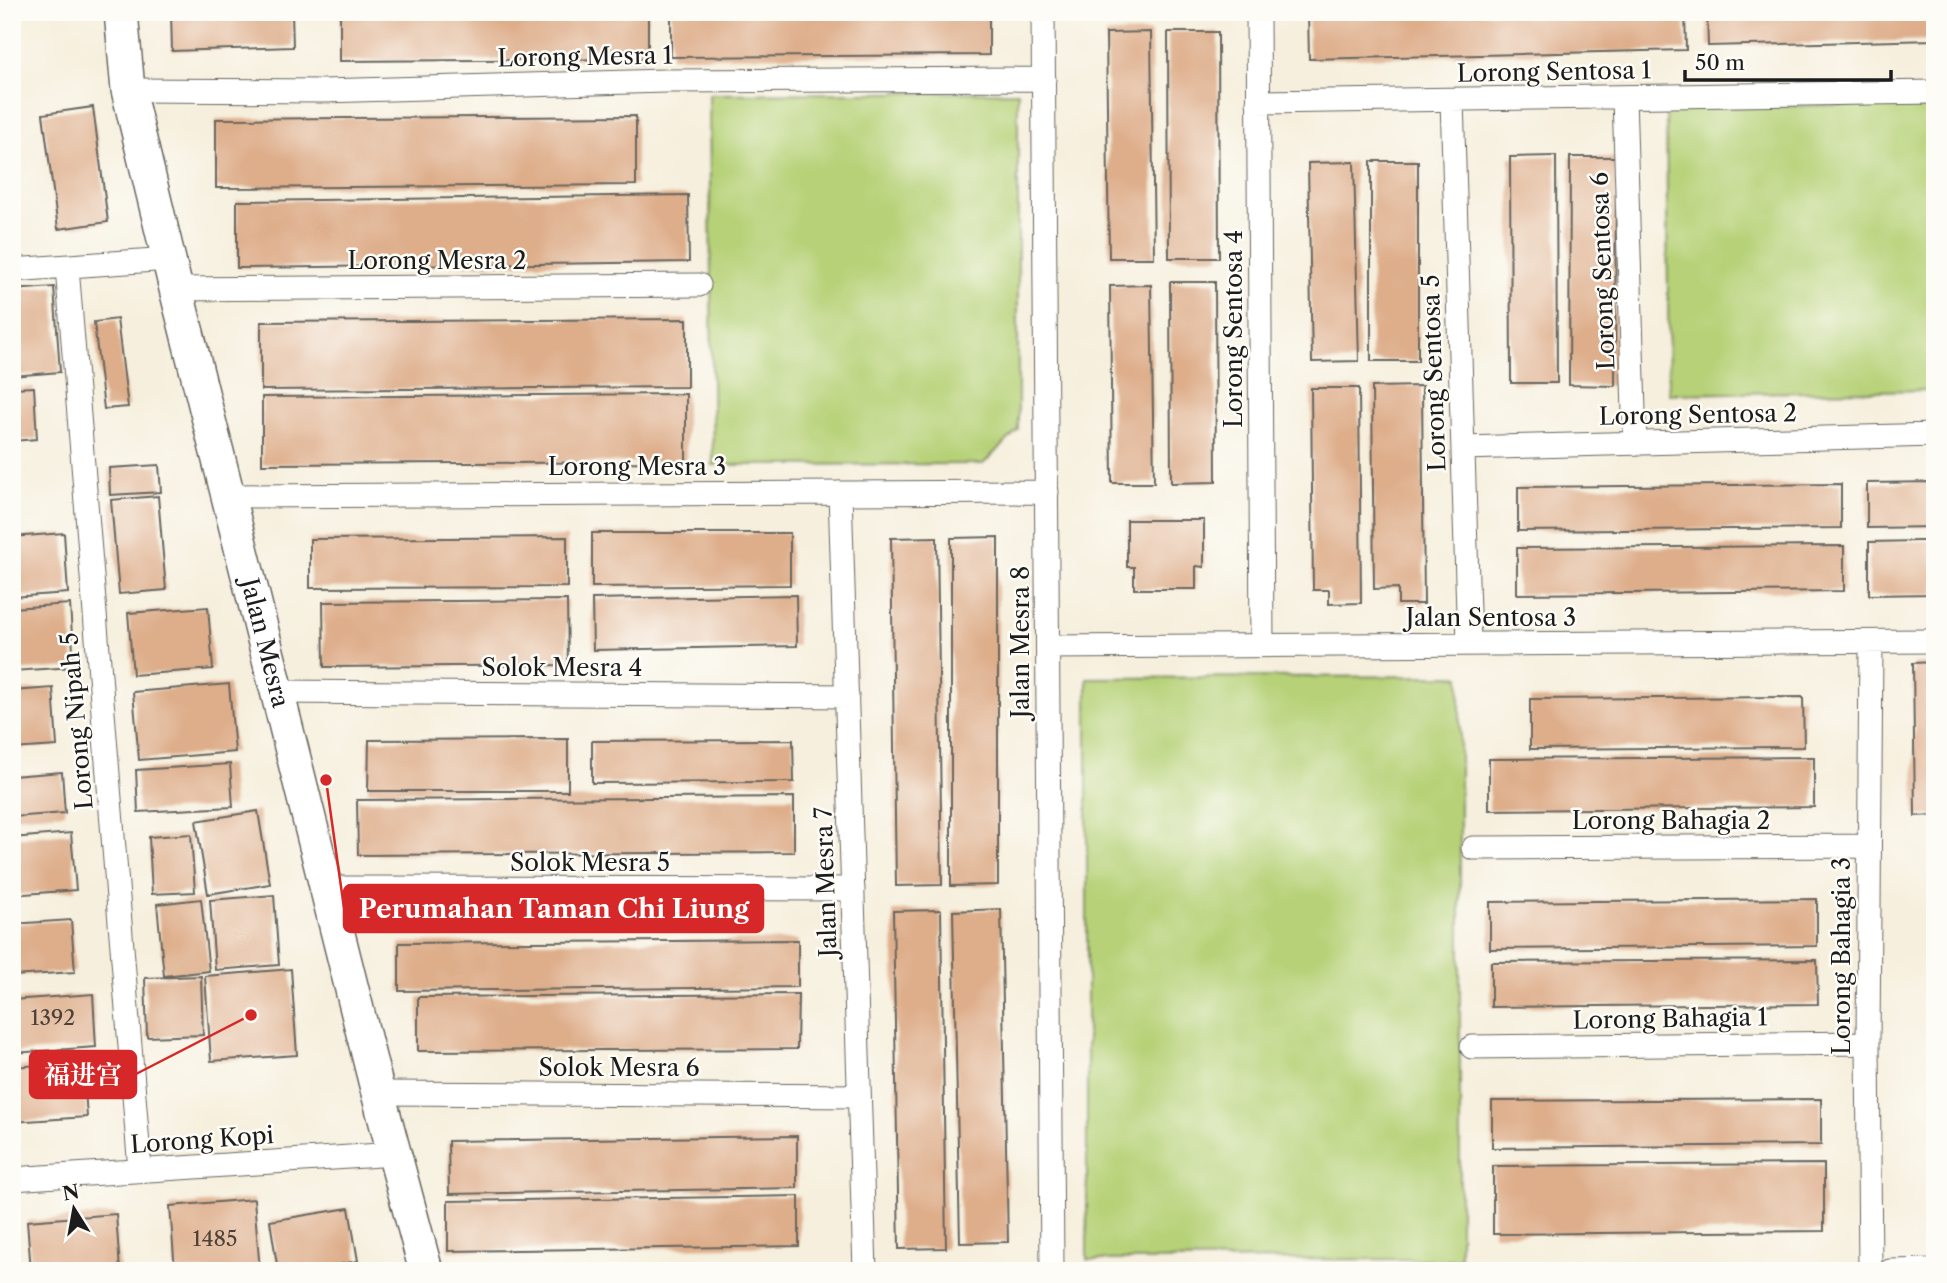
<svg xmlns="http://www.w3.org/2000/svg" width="1947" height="1283" viewBox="0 0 1947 1283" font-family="'Libre Caslon Text','Noto Serif SC',serif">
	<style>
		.green { fill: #b6d177; stroke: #69764a; stroke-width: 2 }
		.building { fill: #deae8b }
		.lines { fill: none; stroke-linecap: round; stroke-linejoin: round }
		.street-casing { stroke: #686660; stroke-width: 25 }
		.secondary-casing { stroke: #686660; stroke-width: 36 }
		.street { stroke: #fff; stroke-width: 23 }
		.secondary { stroke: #fff; stroke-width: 33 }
		.labels { text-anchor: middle; stroke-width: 5; stroke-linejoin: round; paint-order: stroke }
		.number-label { font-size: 21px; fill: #4c4038 }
		.street-label { font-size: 24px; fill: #1c1c1c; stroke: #fdfcf7 }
		.leader { fill: none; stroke: #d62828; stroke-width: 2.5 }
		.callout-dot { fill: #d62828; stroke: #fdfcf7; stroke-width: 2.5 }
		.callout { fill: #d62828; stroke: #d62828; stroke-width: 2.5 }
		.callout-label { font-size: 26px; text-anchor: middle; font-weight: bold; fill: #fff }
	</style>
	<rect width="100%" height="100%" fill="#fdfcf7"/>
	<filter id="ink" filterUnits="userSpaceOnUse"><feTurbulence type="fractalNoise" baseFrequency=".0143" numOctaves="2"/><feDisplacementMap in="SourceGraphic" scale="14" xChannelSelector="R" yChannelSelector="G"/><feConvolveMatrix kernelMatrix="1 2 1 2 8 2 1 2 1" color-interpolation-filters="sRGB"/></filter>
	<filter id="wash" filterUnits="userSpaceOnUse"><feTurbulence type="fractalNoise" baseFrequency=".00686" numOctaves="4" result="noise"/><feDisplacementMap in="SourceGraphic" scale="28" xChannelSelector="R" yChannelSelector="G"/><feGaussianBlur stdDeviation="1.57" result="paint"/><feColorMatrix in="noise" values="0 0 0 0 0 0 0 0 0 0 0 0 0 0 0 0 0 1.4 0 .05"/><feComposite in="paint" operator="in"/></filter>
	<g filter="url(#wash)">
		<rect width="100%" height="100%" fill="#f6efdd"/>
		<path class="green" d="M1018,92V430L983,464L713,465L709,94Z
			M1935,104V390L1669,394L1666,108Z
			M1460,676V1259L1087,1260V678Z"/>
		<g id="blocks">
			<path class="building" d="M171,12H292L293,47L172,51Z
				M340,12H648V59L340,61Z
				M671,12H989V55L671,57Z
				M1308,12H1685L1686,50L1309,59Z
				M1707,12H1935V40L1708,46Z
				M1151,32L1154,258H1109L1106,33Z
				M1168,32H1218L1219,258H1169Z
				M93,107L108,222L58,229L43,114Z
				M636,116V185L216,188V119Z
				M1556,156L1557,383H1511L1510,157Z
				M1570,157H1616L1615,386L1569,385Z
				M1371,161H1418V361H1371Z
				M1354,162L1359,361L1312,362L1308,163Z
				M688,195L689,262L237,268V201Z
				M1170,282H1215L1216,482L1171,483Z
				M1151,285L1154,483H1112L1110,286Z
				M54,287L60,372L12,376V290Z
				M117,319L128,407L104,409L94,322Z
				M687,319V387L261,390V322Z
				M1422,386L1424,604H1398V588L1374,589L1372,387Z
				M34,387L37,439L12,441V388Z
				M1311,388H1359L1361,603L1329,604V590H1313Z
				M686,394V462L262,464V397Z
				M159,465L161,492L110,495L109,468Z
				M1935,482V527L1867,528V483Z
				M1841,484V528L1518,531V487Z
				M158,496L166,590L119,594L111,500Z
				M1127,520H1204V567L1196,566V589H1134V567H1127Z
				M64,533L68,593L12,597V537Z
				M592,533H790V585L592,587Z
				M567,537V587L310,588V539Z
				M937,537L942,885L896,886L891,538Z
				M998,537V885L951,886V538Z
				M1919,541H1935V594L1869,595V542Z
				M1844,546V591L1517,594V548Z
				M796,595L797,646L593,650L592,599Z
				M567,600L568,665L324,667L323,602Z
				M70,604L74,667L12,671V608Z
				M208,607L213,669L133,675L128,613Z
				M1935,662V815L1915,816L1913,663Z
				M229,684L235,752L139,760L133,692Z
				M53,688L57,746L12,749V691Z
				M1803,697L1804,747L1530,749V699Z
				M568,739V791H368L369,740Z
				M793,740L794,782L592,783V741Z
				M1814,757V807L1489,810V759Z
				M230,764L233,807L138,812L136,770Z
				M62,772L65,813L12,817V776Z
				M794,797V852L358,855L357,800Z
				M258,811L270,884L208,894L196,821Z
				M71,833L76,890L12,895V838Z
				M191,834L195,892L152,894L149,837Z
				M274,895L279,965L215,970L210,900Z
				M201,899L209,971L164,976L157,904Z
				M1817,899V946L1490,949V902Z
				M1001,909L1008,1242L960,1243L953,911Z
				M941,910L946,1248L899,1249L893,911Z
				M71,920L75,972L12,976V924Z
				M798,940V987L399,991V943Z
				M1817,960L1818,1004L1491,1007V962Z
				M291,969L297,1055L211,1061L205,976Z
				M201,976L203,1035L147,1037L145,978Z
				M93,994L96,1047L14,1053L12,1000Z
				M798,994L797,1049L418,1051V997Z
				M83,1062L87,1117L12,1122V1067Z
				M1821,1099V1145L1492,1148V1101Z
				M797,1136V1188L449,1194L448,1141Z
				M1824,1164V1231L1493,1234V1166Z
				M799,1196V1246L448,1251V1201Z
				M254,1199L260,1271H175L170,1206Z
				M349,1208L358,1261L303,1271H278L270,1221Z
				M116,1214L120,1271H31L27,1221Z"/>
		</g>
	</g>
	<g filter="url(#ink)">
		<use href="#blocks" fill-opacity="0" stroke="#686660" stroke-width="2"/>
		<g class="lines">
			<defs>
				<path id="street" d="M1043,12L1052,1271
					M1258,12L1262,645
					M128,90L324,91L665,81L1044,79
					M1624,97L1635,443
					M1452,100L1469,644
					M1258,102L1935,92
					M67,267L140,1170
					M12,270L169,259
					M176,289L699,285
					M1463,448L1935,435
					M840,493L865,1271
					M227,496L1047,492
					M1048,647L1935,641
					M277,692L847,696
					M1473,848L1869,846
					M327,888L853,889
					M1472,1047L1868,1043
					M378,1093L859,1096
					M12,1179L395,1154
					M1870,1271L1868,1043L1871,642
					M1890,1271L1935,1270"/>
				<g id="secondary">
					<path id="s1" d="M121,12L128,90L176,289L378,1093L426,1271"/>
				</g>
			</defs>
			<use href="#street" class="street-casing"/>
			<use href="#secondary" class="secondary-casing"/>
			<use href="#street" class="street"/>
			<use href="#secondary" class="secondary"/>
		</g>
	</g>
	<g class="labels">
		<g class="number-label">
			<text x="53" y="1025">1392</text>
			<text x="215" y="1246">1485</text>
		</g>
		<g class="street-label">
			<text transform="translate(585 57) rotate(-1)" y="8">Lorong Mesra 1</text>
			<text transform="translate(1554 72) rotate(-1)" y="8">Lorong Sentosa 1</text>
			<text x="437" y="269">Lorong Mesra 2</text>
			<text transform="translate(1603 271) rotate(-92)" y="8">Lorong Sentosa 6</text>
			<text transform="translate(1234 329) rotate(-90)" y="8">Lorong Sentosa 4</text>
			<text transform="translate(1434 373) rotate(-92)" y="8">Lorong Sentosa 5</text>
			<text transform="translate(1698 415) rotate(-1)" y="8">Lorong Sentosa 2</text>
			<text x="637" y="475">Lorong Mesra 3</text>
			<text x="1491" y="626">Jalan Sentosa 3</text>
			<text transform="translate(1021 642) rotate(-90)" y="8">Jalan Mesra 8</text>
			<text dy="8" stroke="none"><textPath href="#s1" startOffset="648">Jalan Mesra</textPath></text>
			<text x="562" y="676">Solok Mesra 4</text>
			<text transform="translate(77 721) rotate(-95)" y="8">Lorong Nipah 5</text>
			<text x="1671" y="829">Lorong Bahagia 2</text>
			<text x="590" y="871">Solok Mesra 5</text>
			<text transform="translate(826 882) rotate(-92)" y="8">Jalan Mesra 7</text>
			<text transform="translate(1842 956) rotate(-90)" y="8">Lorong Bahagia 3</text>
			<text transform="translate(1670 1019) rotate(-1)" y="8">Lorong Bahagia 1</text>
			<text x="619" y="1076">Solok Mesra 6</text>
			<text transform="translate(202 1140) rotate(-4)" y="8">Lorong Kopi</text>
		</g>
	</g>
	<path class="leader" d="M326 780L344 908M251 1015L136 1074"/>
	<g class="callout-dot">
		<circle cx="326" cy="780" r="7"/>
		<circle cx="251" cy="1015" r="7"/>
	</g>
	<g class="callout">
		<rect x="344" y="885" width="419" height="47" rx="7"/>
		<rect x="30" y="1051" width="106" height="47" rx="7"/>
	</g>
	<g class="callout-label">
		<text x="554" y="918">Perumahan Taman Chi Liung</text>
		<text x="83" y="1084">福进宫</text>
	</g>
	<rect width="1947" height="1283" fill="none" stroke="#fdfcf7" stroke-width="42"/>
	<g transform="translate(74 1209) rotate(349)" stroke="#fdfcf7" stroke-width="5" paint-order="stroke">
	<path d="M0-5L12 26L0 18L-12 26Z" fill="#1c1c1c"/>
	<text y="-10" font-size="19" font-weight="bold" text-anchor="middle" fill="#1c1c1c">N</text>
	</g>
	<path d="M1685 70v10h206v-10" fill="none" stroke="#1c1c1c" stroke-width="3.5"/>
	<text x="1695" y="70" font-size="21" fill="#1c1c1c" stroke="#fdfcf7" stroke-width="5" paint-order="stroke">50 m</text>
</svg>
